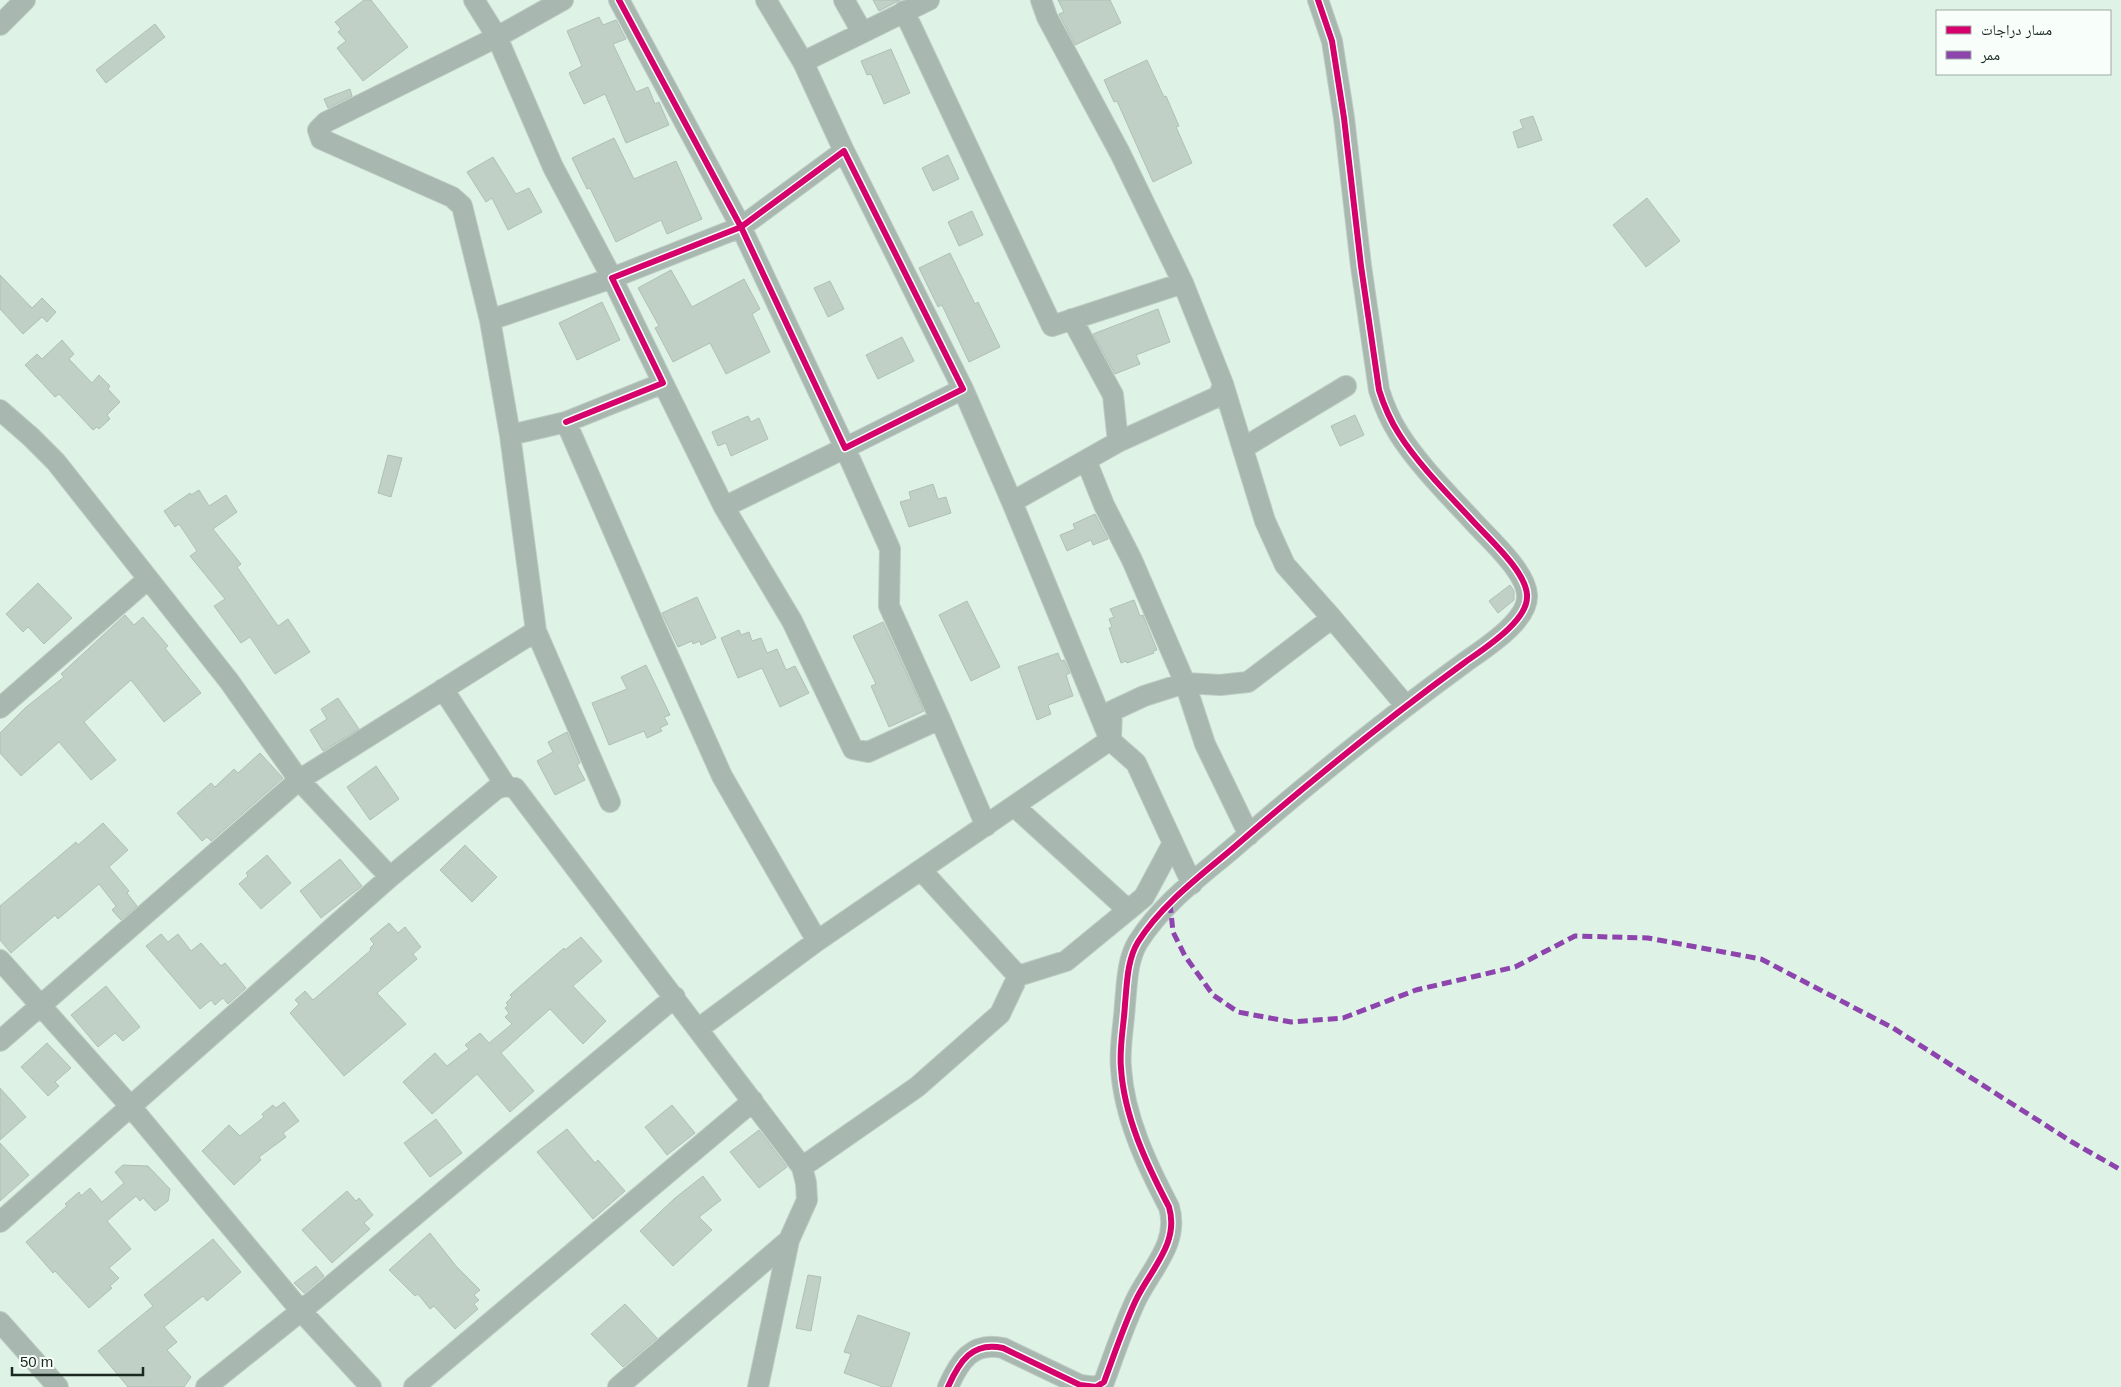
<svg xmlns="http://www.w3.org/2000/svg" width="2121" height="1387" viewBox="0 0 2121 1387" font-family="Arial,'Noto Naskh Arabic',sans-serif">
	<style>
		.building { fill: #c1d0c7; stroke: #b1c0b7 }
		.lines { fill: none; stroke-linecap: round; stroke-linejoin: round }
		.street-casing { stroke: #bdccc3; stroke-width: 22 }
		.street { stroke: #a8b7af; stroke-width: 20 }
		.quiet { stroke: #8e44ad; stroke-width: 5; stroke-dasharray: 10 5; stroke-linecap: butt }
		.cycleway-casing { stroke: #f8fffb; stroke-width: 9 }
		.cycleway { stroke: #d6006c; stroke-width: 6 }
	</style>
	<rect width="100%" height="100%" fill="#def2e6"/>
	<path class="building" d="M364,0H371L408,47L363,81L337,48L346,41L338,32L341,29L335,22Z
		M873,0H900L879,11Z
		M1058,0H1110L1121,23L1075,45L1059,14L1064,12Z
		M599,17L603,25L616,20L626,39L613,44L636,92L648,87L655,104L659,102L669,125L626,143L605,94L584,104L569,73L582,66L567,31Z
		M155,24L165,37L106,83L96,70Z
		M891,49L910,93L884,104L871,74L867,75L861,61Z
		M1147,60L1164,97L1166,96L1179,126L1176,127L1192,163L1153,182L1117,101L1114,102L1104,80Z
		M350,89L352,96L328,108L324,99Z
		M1533,116L1542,140L1518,148L1513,132L1523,128L1520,120Z
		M614,138L634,179L676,161L702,219L667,234L661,220L616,242L590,188L587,189L572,158Z
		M948,155L959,179L933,191L922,168Z
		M493,157L516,194L529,188L542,212L508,230L492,198L486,202L467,172Z
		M1647,198L1680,241L1646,267L1613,225Z
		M972,211L983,235L959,246L948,222Z
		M950,253L975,304L978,302L1000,347L969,362L942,305L938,307L919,268Z
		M671,270L692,307L744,279L760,309L752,314L770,352L726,374L710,343L673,362L655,328L659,326L638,288Z
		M0,275L32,308L42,298L56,312L47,322L42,317L23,334L0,309Z
		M830,281L844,309L828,317L814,288Z
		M602,302L620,340L577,360L559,323Z
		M1158,309L1170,342L1136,355L1140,364L1115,374L1093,334Z
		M902,337L914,361L878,379L866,355Z
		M62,340L74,354L69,359L92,383L99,375L110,386L108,389L120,402L107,415L110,419L99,429L97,427L93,430L59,394L55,397L25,365L37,354L42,359Z
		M1355,415L1364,435L1340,446L1331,426Z
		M748,416L751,422L759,418L768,439L731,456L726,443L718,446L712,432Z
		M388,455L402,458L391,497L378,493Z
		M933,484L938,499L946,497L951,513L909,527L900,502L911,499L909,492Z
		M199,490L209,506L226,495L237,512L213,529L241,564L237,567L278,626L288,619L310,652L275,674L250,637L241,643L214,606L225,599L190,556L197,551L179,524L175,527L164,511L190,493L191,495Z
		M1095,514L1108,539L1093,545L1091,540L1067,551L1060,535L1075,529L1073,524Z
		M38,583L72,618L44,644L28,627L23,632L6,614Z
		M1510,585L1514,591V600L1498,613L1489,601Z
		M697,597L716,638L701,645L700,641L693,644L692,641L678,647L662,613Z
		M1134,600L1140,616L1143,615L1157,650L1153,651L1154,653L1127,663L1126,661L1121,663L1109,628L1112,627L1109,619L1114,617L1110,609Z
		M967,601L1000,667L971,681L939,615Z
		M125,615L134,625L143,617L168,646L165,648L201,693L164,722L131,680L84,722L116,760L91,780L59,742L21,776L0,753V733L25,708L64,677L61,674Z
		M883,622L924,711L889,727L871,686L876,684L853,636Z
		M739,630L741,635L749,632L752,641L761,638L767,653L777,649L786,670L795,666L809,693L780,707L762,668L738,678L721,638Z
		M1058,653L1061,661L1064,660L1070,673L1066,675L1073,696L1048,705L1051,714L1037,720L1018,667Z
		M646,665L670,715L664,717L668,724L660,728L662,731L647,738L644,731L609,745L592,703L627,689L621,677Z
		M338,698L359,729L323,751L310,730L327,719L321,709Z
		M567,732L580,763L577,765L585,780L555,795L537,761L553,752L548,742Z
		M260,753L283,778L211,841L207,837L202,841L177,813L211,783L215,787L234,769L238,773Z
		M376,766L399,799L370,820L347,787Z
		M103,823L128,850L109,867L129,891L127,893L137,906L121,920L112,910L116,906L99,884L58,919L55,915L11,953L0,940V906L76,842L78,845Z
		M465,845L497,877L472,902L440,870Z
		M267,855L291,883L261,909L239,884L248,876L246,873Z
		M340,859L362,886L321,918L300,891Z
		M389,923L398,933L405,927L421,947L413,954L417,959L377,993L406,1024L344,1076L290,1013L299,1004L295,1000L305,991L313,1000L371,950L370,948L374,944L370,939Z
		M161,934L168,942L178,934L191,951L201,943L221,966L225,963L246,988L228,1004L223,998L215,1005L211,1000L200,1009L146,946Z
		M581,937L602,961L573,986L606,1021L583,1044L550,1009L501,1053L534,1091L510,1112L477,1074L432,1114L403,1082L435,1053L447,1066L469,1049L465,1045L480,1033L489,1043L512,1024L505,1017L509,1013L505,1008L508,1005L506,1003L512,997L510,995L564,948L565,950Z
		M106,986L140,1027L123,1041L115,1033L98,1047L71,1015Z
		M47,1043L71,1068L55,1082L59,1086L48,1096L21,1067Z
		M0,1088L26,1117L0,1140Z
		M284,1102L299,1121L283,1133L286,1137L259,1157L261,1160L234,1185L202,1151L229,1125L240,1136L264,1117L262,1114L273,1105L276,1108Z
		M672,1105L695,1133L667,1155L645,1127Z
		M436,1119L462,1153L430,1177L404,1143Z
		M567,1129L595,1163L598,1160L625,1191L593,1219L537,1152Z
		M759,1130L787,1167L759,1188L730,1152Z
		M0,1143L29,1175L0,1201Z
		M123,1165L148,1166L170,1189L168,1201L155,1211L143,1198L140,1201L136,1196L107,1221L131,1249L109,1268L119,1278L110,1286L112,1288L89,1308L55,1271L53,1273L26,1242L67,1206L65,1204L79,1192L81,1196L90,1188L102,1202L124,1183L115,1172Z
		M703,1176L721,1200L699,1217L712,1230L673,1266L640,1231L675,1198Z
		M347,1191L356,1201L359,1198L373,1215L364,1223L370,1229L332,1263L302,1230Z
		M430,1233L456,1266L480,1290L474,1295L479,1300L474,1304L478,1309L455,1329L434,1306L430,1309L418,1294L415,1296L389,1270Z
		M213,1239L241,1272L207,1301L203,1296L164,1327L177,1342L167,1350L191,1377L184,1387H128L98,1351L153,1306L144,1295Z
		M316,1266L324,1276L304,1293L294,1283Z
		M808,1275L821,1277L811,1331L796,1328Z
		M625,1304L657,1338L623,1367L591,1334Z
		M858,1315L910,1333L891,1387H883L844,1373L851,1354L844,1352Z"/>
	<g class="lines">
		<defs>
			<path id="street" d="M474,0L497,37L563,0
				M766,0L803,62L844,151
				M844,0L862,32
				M904,11L1052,326L1183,283L1120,153L1047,17L1041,0
				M0,25L25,0
				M803,62L929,0
				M1072,319L1113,395L1118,442L1219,396L1223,384L1183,283
				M490,320L612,278L553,167L497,37L326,122L318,130L321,139L452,197L462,206L490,320L510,435
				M663,383L724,507L792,621L853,749L868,752L940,719L889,606L890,549L845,448L724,507
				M963,389L1012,502L1110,740L1136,763L1192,884
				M0,410L31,437L56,462L229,681L299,780L390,877
				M566,422L663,383L612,278L741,227L845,448L963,389L844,151L741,227L619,0
				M1243,448L1346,386
				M1086,460L1104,505L1132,560L1185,683L1220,685L1248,682L1332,618L1285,565L1265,521L1223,384
				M1012,502L1118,442
				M1332,618L1406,706
				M443,689L506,786
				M0,708L148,579
				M940,719L986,826
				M1111,736L1112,711L1144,696L1185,683L1205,744L1249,835
				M610,802L536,631L510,435L566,422L657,631L722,776L817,941
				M1014,806L1128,910
				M921,870L1018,976
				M0,960L131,1107L301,1311L371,1387
				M698,1029L817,941L1110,740
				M0,1041L299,780L536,631
				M802,1167L917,1087L1000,1014L1018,976L1066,961L1144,897L1173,843
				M0,1222L390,877L496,789L506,786L515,788L802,1167L806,1183L807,1200L789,1240L758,1387
				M0,1322L58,1387
				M206,1387L301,1311L675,997
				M414,1387L753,1101
				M618,1387L789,1240
				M948,1387C959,1362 972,1341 1003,1348L1080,1385L1096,1387L1104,1382C1114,1355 1123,1328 1135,1302C1149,1271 1180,1244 1169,1207C1147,1165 1124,1117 1121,1068C1119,1047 1124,1025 1125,1004C1127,984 1127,960 1138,942C1161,905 1199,877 1232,849C1307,784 1384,721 1464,663C1483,649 1529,621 1527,595C1526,571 1487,537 1471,519C1447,493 1418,464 1399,434C1390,420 1384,406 1379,390L1361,266L1344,118L1332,41L1318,0"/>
		</defs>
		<use href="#street" class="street-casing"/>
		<use href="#street" class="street"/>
		<path class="quiet" d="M1170,903L1173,932L1185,956L1213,995L1238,1012L1291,1022L1343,1018L1416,990L1515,967L1575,936L1648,938L1761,959L1893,1028L2072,1142L2121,1170"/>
		<defs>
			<path id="cycleway" d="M566,422L663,383L612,278L741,227L845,448L963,389L844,151L741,227L619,0
				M948,1387C959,1362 972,1341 1003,1348L1080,1385L1096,1387L1104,1382C1114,1355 1123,1328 1135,1302C1149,1271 1180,1244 1169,1207C1147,1165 1124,1117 1121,1068C1119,1047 1124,1025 1125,1004C1127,984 1127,960 1138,942C1161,905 1199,877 1232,849C1307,784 1384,721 1464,663C1483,649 1529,621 1527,595C1526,571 1487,537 1471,519C1447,493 1418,464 1399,434C1390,420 1384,406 1379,390L1361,266L1344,118L1332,41L1318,0"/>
		</defs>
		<use href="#cycleway" class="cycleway-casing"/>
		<use href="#cycleway" class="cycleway"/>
	</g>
	<rect x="1936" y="10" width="175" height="65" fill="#f8fffb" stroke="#a0a9a4"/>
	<rect x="1946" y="26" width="25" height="8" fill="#d6006c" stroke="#a0a9a4"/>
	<text x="1981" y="35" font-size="15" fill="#1b2821">مسار دراجات</text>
	<rect x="1946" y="51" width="25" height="8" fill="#8e44ad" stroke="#a0a9a4"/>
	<text x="1981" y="60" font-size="15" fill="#1b2821">ممر</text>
	<path d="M12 1367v8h131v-8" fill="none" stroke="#1b2821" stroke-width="2.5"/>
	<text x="20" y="1367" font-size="15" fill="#1b2821" stroke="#f8fffb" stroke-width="4" paint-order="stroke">50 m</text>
</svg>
